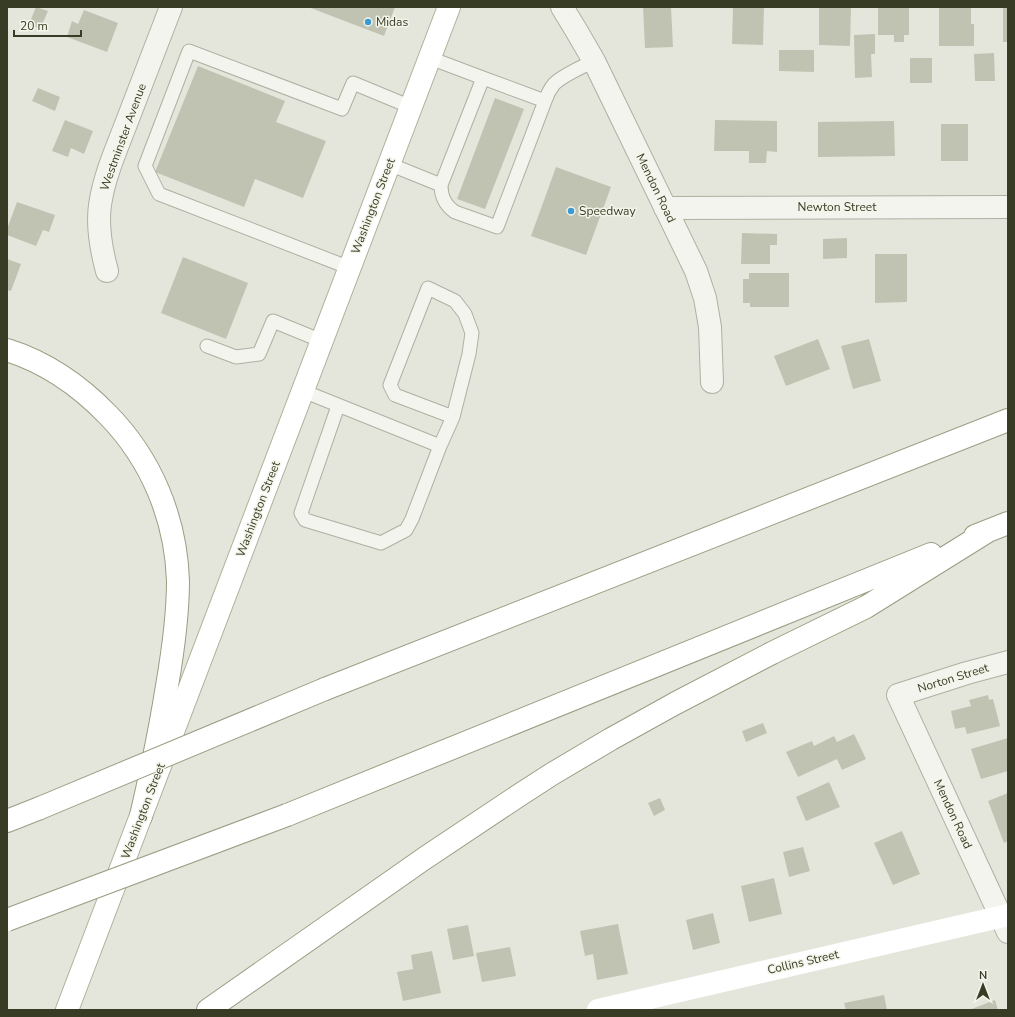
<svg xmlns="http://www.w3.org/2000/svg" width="1015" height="1017" viewBox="0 0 1015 1017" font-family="'Nunito Sans',sans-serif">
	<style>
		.building { fill: #c1c3b2 }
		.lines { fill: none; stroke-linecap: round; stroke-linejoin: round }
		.lane-casing { stroke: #aeb0a1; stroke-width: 15 }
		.street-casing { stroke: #aeb0a1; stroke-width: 24 }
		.primary-casing { stroke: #afb29a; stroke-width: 24 }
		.highway-casing { stroke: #9a9d82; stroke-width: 24 }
		.lane { stroke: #f3f4ee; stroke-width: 13 }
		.street { stroke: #f3f4ee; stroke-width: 22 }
		.secondary { stroke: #fff; stroke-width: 22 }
		.primary { stroke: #fff; stroke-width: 22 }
		.highway { stroke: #fff; stroke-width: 22 }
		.highway-bridge-casing { stroke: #9a9d82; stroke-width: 24; stroke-linecap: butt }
		.highway-bridge { stroke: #fff; stroke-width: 22 }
		.poi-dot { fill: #3b9ad1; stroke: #f3f4ea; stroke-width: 1.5 }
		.labels { text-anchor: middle; stroke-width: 3; stroke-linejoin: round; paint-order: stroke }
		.poi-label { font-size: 12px; fill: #393c25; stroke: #f3f4ea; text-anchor: start }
		.street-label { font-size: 12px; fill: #393c25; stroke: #f3f4ea }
	</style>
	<rect width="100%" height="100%" fill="#e5e6db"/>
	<path class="building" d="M36,7L48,11L40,29L29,24Z
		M308,7H395L384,36Z
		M643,7H671L673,47L645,48Z
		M733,7H764L763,45L732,44Z
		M819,7H851L850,46L819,45Z
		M878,7H909V35H904V42H894V35H878Z
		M939,7H971V24H974V46H939Z
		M1003,7H1008V42H1003Z
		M84,10L118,23L107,52L67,37L72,21L78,24Z
		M875,34V54H871L872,77L855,78L854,35Z
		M779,50H814V72L779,71Z
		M994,53L995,81H975L974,54Z
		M910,58H932V83H910Z
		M198,66L285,101L276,122L326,141L303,198L255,179L244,207L155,172Z
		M38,88L60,97L55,111L32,101Z
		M495,98L524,109L485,209L457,199Z
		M65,120L93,131L84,154L71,148L68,157L52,151Z
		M715,120L777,121V152L767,151L766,163H749V151H714Z
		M894,121L895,156L818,157V122Z
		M941,124H968V161H941Z
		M556,167L611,187L586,255L531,236Z
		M17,202L55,215L49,232L43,230L36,246L7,235V229Z
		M742,233L777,234V245H770V264H741Z
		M847,238V258L823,259V239Z
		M875,254H907V302L875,303Z
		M183,257L248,283L226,339L161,313Z
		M7,259L21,264L11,291L7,290Z
		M749,273H789V307H750V303H743V279H749Z
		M818,339L830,369L786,386L774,356Z
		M869,339L881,381L853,389L841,346Z
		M988,695L989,700L993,699L1000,726L967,734L965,727L955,729L951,711L971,706L969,700Z
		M763,723L767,733L746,742L742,731Z
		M854,734L866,759L842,770L837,759L798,777L786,752L812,741L814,746L834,736L837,742Z
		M1008,738V771L981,779L971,749Z
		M829,782L840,807L806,821L796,797Z
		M1008,793V841L1004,843L988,801Z
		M660,798L665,810L654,816L648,803Z
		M902,831L920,874L893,885L874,843Z
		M803,847L810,871L789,877L783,852Z
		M774,878L782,914L749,922L741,886Z
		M713,913L720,943L693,950L686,920Z
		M618,924L628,974L597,980L593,954L585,956L580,931Z
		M468,925L474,956L453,960L447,929Z
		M510,947L516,976L482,982L476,953Z
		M432,951L441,993L403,1001L397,972L413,969L411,955Z
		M884,995L887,1010H846L844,1003Z
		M995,1000L998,1010H969Z"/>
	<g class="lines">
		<defs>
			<path id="lane" d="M483,78L545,101C547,95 550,89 554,84C563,75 582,67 594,61
				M389,164L441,185L483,78L430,58
				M441,185C441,197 445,205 455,212L497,227L545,101
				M350,268L159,194L145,166L189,51L342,109L353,83L411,107
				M207,346L236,357L259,354L273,321L322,341
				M303,391L440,446L453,417L395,395L390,385L428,288L455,301L465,314L472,333L469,354L453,417
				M338,406L301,513L305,520L381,543L406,530L412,519L440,446"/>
			<path id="street" d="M562,7L576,30L594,61L696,271L705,298L710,327L712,382
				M665,208L1008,207
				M107,271C101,249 97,227 100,205C104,177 116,150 126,124C141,85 156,46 171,7
				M1008,662L967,673L898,695L1008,932"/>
			<path id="primary" d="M67,1010L449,7"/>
			<path id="highway" d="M7,350C45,362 80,386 108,415C151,459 176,518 178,581C178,616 173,651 167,686C160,730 151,773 141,816
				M975,536L1008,523
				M325,689L1008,420
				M287,815L931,554
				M7,821L40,808
				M208,1010L425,858L518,796L552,774L611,739L676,703L772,653L866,607L988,531"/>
		</defs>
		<use href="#lane" class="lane-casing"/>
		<use href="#street" class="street-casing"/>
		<use href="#primary" class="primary-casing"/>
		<use href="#highway" class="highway-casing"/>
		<use href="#lane" class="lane"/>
		<use href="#street" class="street"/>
		<path class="secondary" d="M598,1010L1008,915"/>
		<use href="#primary" class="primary"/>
		<use href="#highway" class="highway"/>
		<defs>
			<path id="highway-bridge" d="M40,808L325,689
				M7,920L287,815"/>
		</defs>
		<use href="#highway-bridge" class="highway-bridge-casing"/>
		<use href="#highway-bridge" class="highway-bridge"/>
	</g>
	<g class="poi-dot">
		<circle cx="368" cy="22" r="4"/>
		<circle cx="571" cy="211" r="4"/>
	</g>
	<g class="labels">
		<g class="poi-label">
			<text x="376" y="26">Midas</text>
			<text x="579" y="215">Speedway</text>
		</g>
		<g class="street-label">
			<text transform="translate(123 137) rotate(-70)" y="4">Westminster Avenue</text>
			<text transform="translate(656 188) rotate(64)" y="4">Mendon Road</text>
			<text transform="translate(373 206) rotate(-69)" y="4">Washington Street</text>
			<text x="837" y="211">Newton Street</text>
			<text transform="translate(258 509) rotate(-69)" y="4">Washington Street</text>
			<text transform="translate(953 678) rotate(-17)" y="4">Norton Street</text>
			<text transform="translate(143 811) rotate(-69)" y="4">Washington Street</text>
			<text transform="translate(953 814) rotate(65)" y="4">Mendon Road</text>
			<text transform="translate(803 962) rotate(-13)" y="4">Collins Street</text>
		</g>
	</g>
	<rect width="1015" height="1017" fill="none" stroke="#393c25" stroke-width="16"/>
	<g transform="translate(983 985)" stroke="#f3f4ea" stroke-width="3" paint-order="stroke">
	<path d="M0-3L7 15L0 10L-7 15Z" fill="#393c25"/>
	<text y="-6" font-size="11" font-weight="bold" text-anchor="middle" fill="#393c25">N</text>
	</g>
	<path d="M14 30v6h67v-6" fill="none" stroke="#393c25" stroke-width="2"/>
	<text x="20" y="30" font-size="12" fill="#393c25" stroke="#f3f4ea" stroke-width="3" paint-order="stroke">20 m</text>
</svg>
